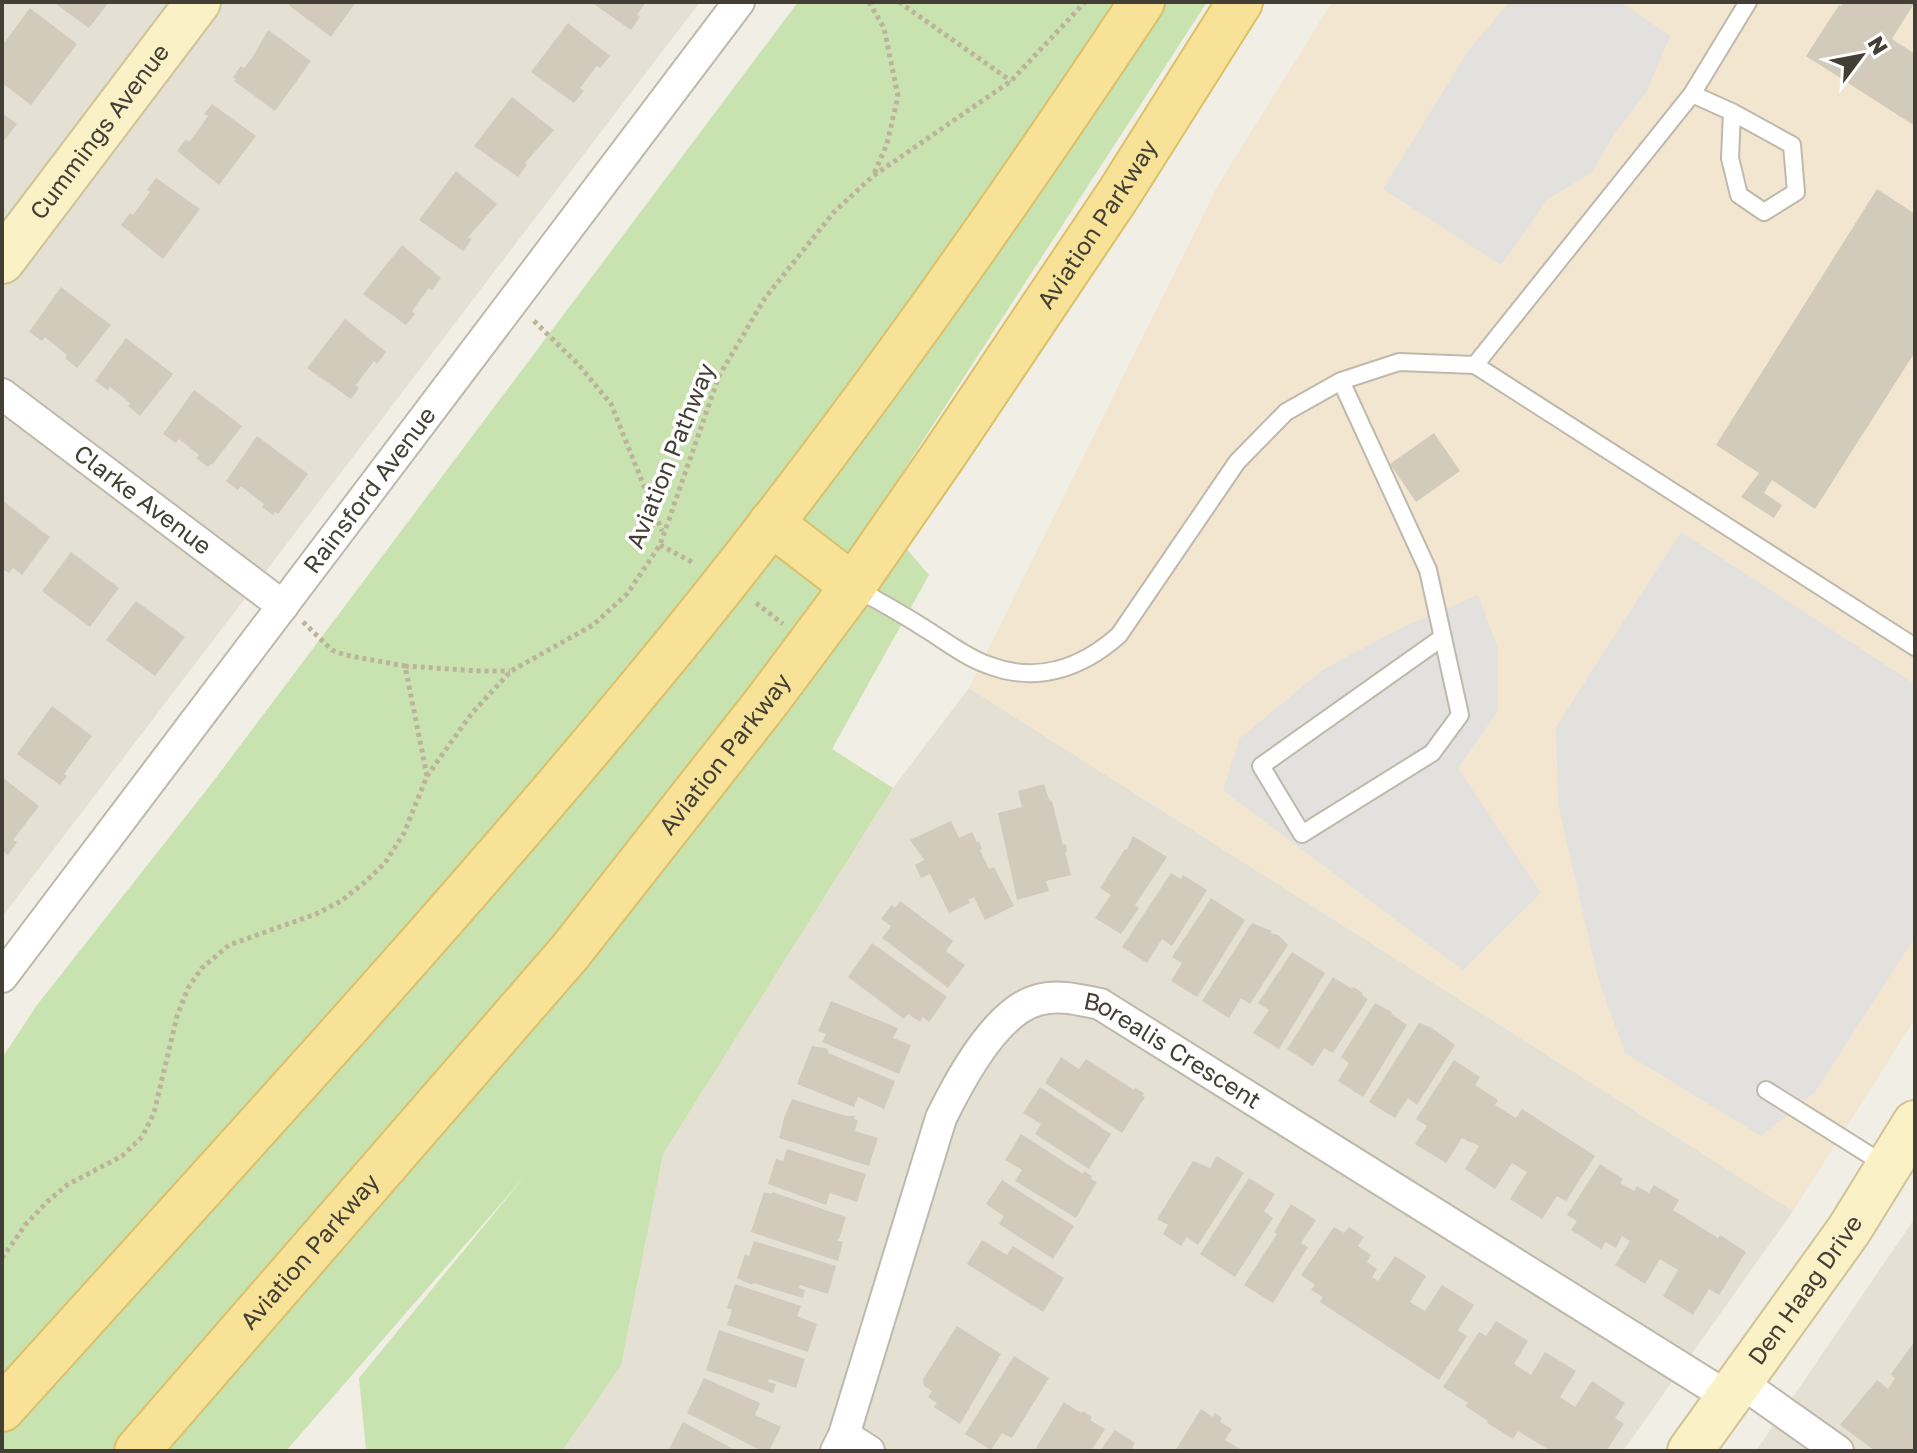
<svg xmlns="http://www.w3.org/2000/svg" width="1917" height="1453" viewBox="0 0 1917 1453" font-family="'Golos Text',sans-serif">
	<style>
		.residential { fill: #e5e0d4 }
		.commercial { fill: #f2e6d1 }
		.green { fill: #c9e3b0 }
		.parking { fill: #e2e1dd }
		.building { fill: #d2cabb }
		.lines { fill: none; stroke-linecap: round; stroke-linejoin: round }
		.lane-casing { stroke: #bfb9ab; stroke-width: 20 }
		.street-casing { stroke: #bfb9ab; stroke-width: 34 }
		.secondary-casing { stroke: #cfc397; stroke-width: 48 }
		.primary-casing { stroke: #dbc069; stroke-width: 48 }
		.path { stroke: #bdb39b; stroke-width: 5; stroke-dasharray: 4 4; stroke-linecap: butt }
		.lane { stroke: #fff; stroke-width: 16 }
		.street { stroke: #fff; stroke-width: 30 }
		.secondary { stroke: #fbf1c6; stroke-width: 44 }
		.primary { stroke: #f7e298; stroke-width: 44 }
		.labels { text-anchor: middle; stroke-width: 7; stroke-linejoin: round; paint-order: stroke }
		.street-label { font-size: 24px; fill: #433f35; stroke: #fff }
	</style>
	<rect width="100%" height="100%" fill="#f1eee5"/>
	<path class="residential" d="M2,2H700L2,917Z
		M969,688L1793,1211L1623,1451H562L621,1366L663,1154L893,788Z
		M1915,1218V1451H1756Z"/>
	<path class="commercial" d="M1332,2H1915V1019L1793,1211L969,688L1218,185Z"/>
	<path class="green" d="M798,2H1207L876,513L929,575L832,749L893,788L663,1154L621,1366L562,1451H366L359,1378L525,1176L286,1451H2V1058L37,1005L212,783Z"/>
	<path class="parking" d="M1509,2H1621L1670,36L1647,91L1613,136L1592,172L1547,200L1501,265L1383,189L1468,51Z
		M1681,532L1915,684V937L1815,1092L1761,1136L1625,1053L1598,978L1558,804L1556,727Z
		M1478,595L1498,648V711L1458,768L1541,893L1463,970L1223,790L1240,738L1324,669L1401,628Z"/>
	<path class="building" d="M53,2H109L89,28Z
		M287,2H356L331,37L291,7Z
		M591,2H646L637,15L640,17L631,30Z
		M1844,2H1915L1892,39L1915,54V126L1806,56L1839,5L1841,6Z
		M30,8L77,44L31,105L2,83V46Z
		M568,23L610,56L600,68L597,66L590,75L580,88L584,91L574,103L531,72Z
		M268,30L311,61L275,111L234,81L236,79L233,77L241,66L244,68L254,55Z
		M512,97L554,130L525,163L527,165L518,177L474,146Z
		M212,104L256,136L219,185L177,151L186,139L189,142L199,129L208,116L204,114Z
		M2,113L17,124L2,143Z
		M456,171L497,204L468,237L472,239L463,251L419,220Z
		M156,178L200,209L163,259L121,225L130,213L133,215L150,192L147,190Z
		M1877,189L1915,214V352L1815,509L1772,480L1764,493L1782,505L1774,518L1741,497L1759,473L1716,445Z
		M402,245L441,278L432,290L429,288L412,311L415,314L406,325L363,294Z
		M61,287L111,325L77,368L65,358L67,355L45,337L42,341L29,332Z
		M345,319L386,352L377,364L374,361L356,385L359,388L351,399L307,368Z
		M126,338L173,374L140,416L128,406L130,403L110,387L108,390L95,381Z
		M194,390L242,426L212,465L211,464L208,467L196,458L199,455L179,439L176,443L163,434Z
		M1434,433L1460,471L1416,502L1390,464Z
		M257,436L308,474L278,514L275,512L273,515L262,507L264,504L241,486L238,490L226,481Z
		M3,501L50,537L22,575L13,568L9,573L2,569L4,562L2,560Z
		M71,552L119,588L90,627L42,591Z
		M136,601L185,637L155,676L106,640Z
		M52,706L92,736L64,774L67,776L60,785L17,754Z
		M2,777L39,806L13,840L17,842L8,855L4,852L2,856Z
		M1044,784L1049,800L1052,801L1063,845L1066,844L1067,852H1065L1071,875L1046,881L1049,891L1017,900L998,813L1022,807L1018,791Z
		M951,821L959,838L972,832L977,843L979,841L982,849L980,850L989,869L994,867L1014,906L985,920L974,897L968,900L970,903L949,913L930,874L921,878L915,865L924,860L910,840Z
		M1133,836L1167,857L1135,905L1139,908L1121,934L1095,918L1111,895L1100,888L1125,849L1127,850Z
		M1171,873L1181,879L1183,875L1207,890L1172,946L1162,939L1147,963L1122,947Z
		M1211,898L1245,920L1197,997L1171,981L1182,963L1172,957Z
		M900,901L953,941L946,951L965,965L948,988L882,938L891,926L881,919L892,905L895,908Z
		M1252,923L1272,931L1270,933L1278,935L1288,945L1250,1004L1241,998L1229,1018L1202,1001Z
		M872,943L947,997L929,1022L923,1017L920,1022L908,1014L904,1019L848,977Z
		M1292,952L1325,973L1279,1049L1253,1033L1269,1010L1258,1003Z
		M1333,977L1352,989L1353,987L1363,993L1362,995L1368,999L1333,1053L1324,1048L1313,1066L1287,1049Z
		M831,1001L898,1028L893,1038L911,1045L899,1074L822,1042L826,1034L818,1031Z
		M1375,1003L1392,1012L1391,1014L1407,1025L1363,1097L1338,1081L1349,1063L1341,1057Z
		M1419,1023L1432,1028L1455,1045L1417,1105L1408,1098L1395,1118L1369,1102Z
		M812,1046L825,1048L829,1051L828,1053L895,1081L884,1109L858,1097L854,1107L797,1084Z
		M1061,1057L1079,1069L1086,1059L1134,1090L1135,1088L1144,1093L1142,1096L1145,1097L1122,1133L1045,1083Z
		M1454,1060L1480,1077L1475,1085L1498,1100L1495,1105L1516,1118L1522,1109L1595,1156L1566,1201L1557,1196L1542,1219L1510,1199L1527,1172L1512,1163L1495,1189L1465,1169L1479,1146L1472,1142L1471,1143L1462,1138L1446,1163L1415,1144L1427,1126L1416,1119Z
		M1040,1087L1111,1134L1089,1169L1035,1134L1041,1124L1023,1113Z
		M792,1099L846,1116H855L854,1119L858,1120L855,1131L878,1138L869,1166L779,1138L784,1118Z
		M1021,1134L1083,1174L1084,1171L1092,1176L1091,1179L1097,1182L1076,1218L1015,1181L1022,1170L1005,1160Z
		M787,1149L866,1174L857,1202L830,1193L826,1205L768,1184L776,1159L783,1161Z
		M1217,1156L1244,1173L1198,1245L1187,1237L1181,1246L1163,1234L1168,1225L1157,1219L1193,1161L1210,1168Z
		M1600,1164L1623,1179L1620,1183L1634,1191L1637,1186L1649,1193L1654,1185L1679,1200L1673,1210L1718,1238L1720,1235L1746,1252L1719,1295L1709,1289L1693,1315L1663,1296L1678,1270L1660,1259L1645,1284L1615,1265L1630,1241L1622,1236L1616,1248L1606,1242L1601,1249L1571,1230L1577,1221L1567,1215Z
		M1249,1178L1275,1194L1264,1211L1273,1218L1235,1277L1200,1254Z
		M1002,1180L1074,1226L1053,1259L999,1224L1004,1216L986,1204Z
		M764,1192L772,1194V1192L846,1217L839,1239L836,1240L843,1242L838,1261L751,1232Z
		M1291,1204L1316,1220L1301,1243L1308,1247L1273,1303L1244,1285L1277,1234L1274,1232Z
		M1334,1227L1344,1233L1349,1227L1364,1237L1358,1246L1371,1255L1367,1262L1377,1269L1372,1277L1378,1281L1395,1256L1426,1276L1410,1302L1425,1311L1442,1285L1474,1305L1458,1330L1467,1336L1439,1380L1320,1302L1323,1297L1311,1290L1315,1285L1301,1275Z
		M982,1240L1007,1255L1013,1246L1064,1278L1043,1312L967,1264Z
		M754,1241L836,1266L828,1294L800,1285L799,1288L805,1290L803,1298L753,1283L752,1285L737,1278L745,1254L749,1256Z
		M735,1284L801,1306L797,1316L817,1324L808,1352L727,1325L732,1310L727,1308Z
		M1496,1321L1528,1341L1514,1364L1531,1375L1545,1352L1576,1371L1560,1397L1575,1407L1592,1381L1625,1403L1615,1418L1624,1424L1606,1451H1551L1518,1431L1513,1439L1487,1423L1488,1421L1465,1406L1468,1403L1443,1387L1479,1332L1486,1336Z
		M957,1326L1001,1354L960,1424L934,1407L937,1403L928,1397L932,1391L924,1386L923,1379Z
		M719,1330L805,1359L796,1388L769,1379L768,1382L776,1384L773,1393L706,1370Z
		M1915,1341V1451H1875L1840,1425L1877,1380L1888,1389L1895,1378L1891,1374Z
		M1014,1356L1049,1378L1012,1438L1002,1433L991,1450L965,1434Z
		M704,1378L760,1403L755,1415L781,1427L769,1451H762L687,1413Z
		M1064,1402L1081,1413L1083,1411L1092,1417L1090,1420L1105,1429L1091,1451H1034Z
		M1201,1409L1213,1417L1215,1413L1222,1418L1220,1422L1232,1429L1225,1440L1240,1449L1238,1451H1175Z
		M683,1422L737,1451H668Z
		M1115,1430L1135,1443L1132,1448L1138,1451H1100Z"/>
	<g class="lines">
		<defs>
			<path id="lane" d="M1692,94L1732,112L1792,145L1796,192L1764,212L1739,195L1730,158L1732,112
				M1475,365L1692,94L1748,2
				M1341,381L1428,570L1460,715L1432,753L1302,834L1261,766L1443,637
				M854,587C878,601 901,613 924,628C944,640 965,657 988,665C1037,684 1082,668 1119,635L1237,462L1286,412L1341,381L1399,362L1475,365L1915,647
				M1766,1090L1887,1166"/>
			<g id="street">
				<path id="s1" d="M2,394L283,606"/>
				<path id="s2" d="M2,977L739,2"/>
				<path d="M1739,1381L1838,1451"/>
				<path d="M844,1435L869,1451"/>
				<path id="s3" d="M836,1451L844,1435L941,1118C959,1081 996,1011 1038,1000C1059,994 1080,1000 1100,1004L1728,1397"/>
			</g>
			<g id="secondary">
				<path id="s4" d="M2,261L198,2"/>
				<path id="s5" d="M1690,1451L1849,1230L1915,1123"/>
			</g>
			<g id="primary">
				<path d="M771,523L853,586"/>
				<path d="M2,1409C220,1167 441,929 648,678C826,463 987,235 1142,2"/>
				<path id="s6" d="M137,1451L570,952L768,700L853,586L945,453L1120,192L1240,2"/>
			</g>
		</defs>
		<use href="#lane" class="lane-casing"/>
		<use href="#street" class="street-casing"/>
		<use href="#secondary" class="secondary-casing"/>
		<use href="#primary" class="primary-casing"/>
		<path class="path" d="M869,2L884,28L898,96L887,144L873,176
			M899,2L1011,81
			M534,321L578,364L611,404L662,531
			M660,545L694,563
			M756,603L783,624
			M303,622L332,650L345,655L405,666
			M427,776L405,666L479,671H510
			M2,1258L26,1224L48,1201L67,1185L122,1156L142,1137L154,1113L177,1016L188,988L202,968L229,945L316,914L341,901L365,882L385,863L404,833L427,776L472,713L511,671L593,625L627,594L660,545L719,376L765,298L834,212L873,176L1011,81L1085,2"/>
		<use href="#lane" class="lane"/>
		<use href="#street" class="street"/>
		<use href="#secondary" class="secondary"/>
		<use href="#primary" class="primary"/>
	</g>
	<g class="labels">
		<g class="street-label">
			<text dy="8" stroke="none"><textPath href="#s4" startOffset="162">Cummings Avenue</textPath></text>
			<text dy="8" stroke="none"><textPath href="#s6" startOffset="1560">Aviation Parkway</textPath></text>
			<text transform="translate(671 456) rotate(-68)" y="8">Aviation Pathway</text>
			<text dy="8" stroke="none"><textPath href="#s2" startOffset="610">Rainsford Avenue</textPath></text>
			<text dy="8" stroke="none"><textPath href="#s1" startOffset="176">Clarke Avenue</textPath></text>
			<text dy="8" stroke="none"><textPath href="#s6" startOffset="912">Aviation Parkway</textPath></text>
			<text dy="8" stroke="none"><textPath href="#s3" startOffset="654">Borealis Crescent</textPath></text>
			<text dy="8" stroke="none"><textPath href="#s6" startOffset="264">Aviation Parkway</textPath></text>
			<text dy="8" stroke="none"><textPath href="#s5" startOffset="198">Den Haag Drive</textPath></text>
		</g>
	</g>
	<rect width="1917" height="1453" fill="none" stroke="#433f35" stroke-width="8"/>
	<g transform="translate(1861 56) rotate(58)" stroke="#ffffff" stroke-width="6" paint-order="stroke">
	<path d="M0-6L14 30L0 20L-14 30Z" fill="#433f35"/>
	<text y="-12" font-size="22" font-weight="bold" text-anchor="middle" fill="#433f35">N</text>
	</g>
</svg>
